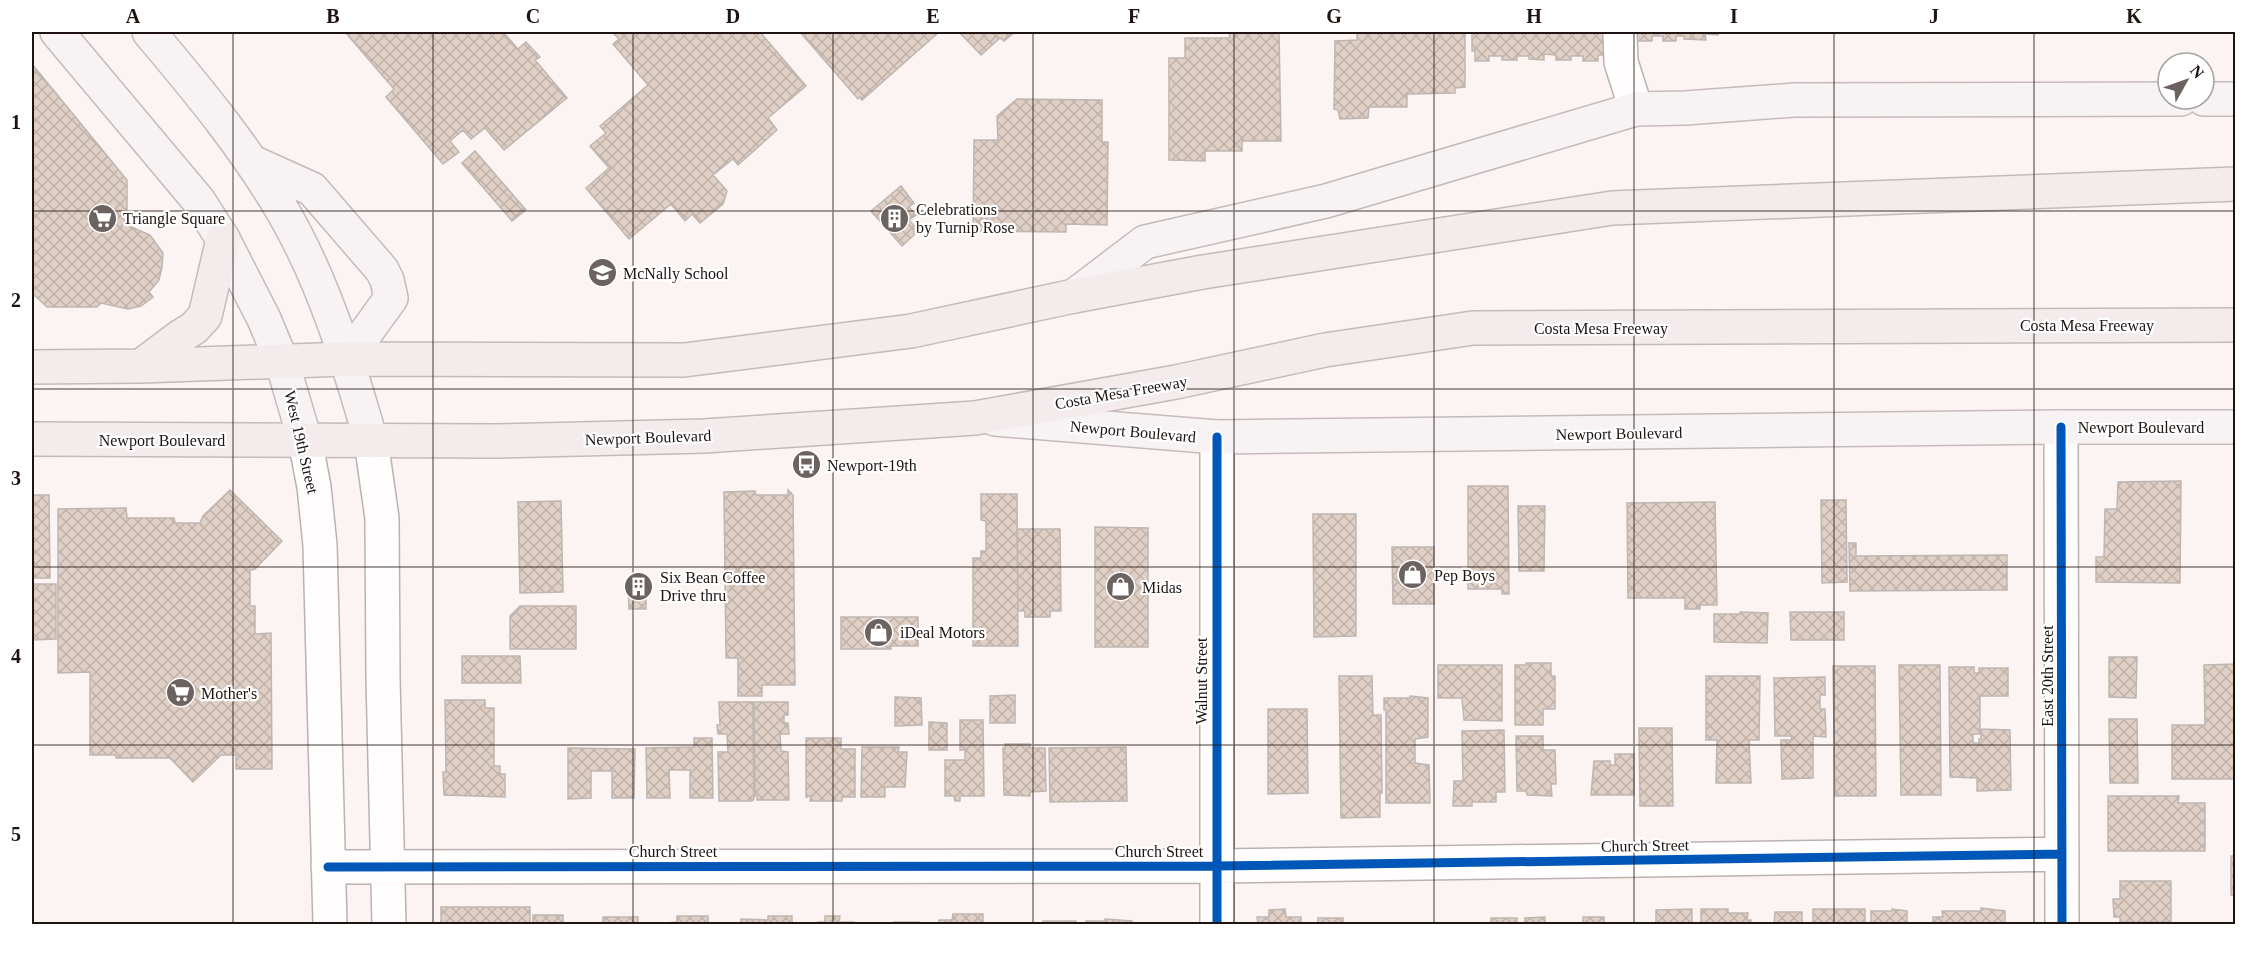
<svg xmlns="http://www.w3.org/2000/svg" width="2267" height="956" viewBox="0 0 2267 956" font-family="Georgia,serif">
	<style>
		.building { fill: url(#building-cross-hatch); stroke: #beb6b2; stroke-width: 1.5 }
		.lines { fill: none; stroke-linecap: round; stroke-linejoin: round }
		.minor-casing { stroke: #bbb2b0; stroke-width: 36 }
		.major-casing { stroke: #c5baba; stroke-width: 36 }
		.highway-casing { stroke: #c5baba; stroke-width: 36 }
		.minor { stroke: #fffdfd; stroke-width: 33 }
		.major { stroke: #f7f2f3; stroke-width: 33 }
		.highway { stroke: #f3ebec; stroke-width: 33 }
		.cycleway-casing { stroke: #fff; stroke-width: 13 }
		.cycleway { stroke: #0057b8; stroke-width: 9 }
		.grid { fill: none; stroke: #1e1311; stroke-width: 1.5; stroke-opacity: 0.55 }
		.labels { text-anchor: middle; stroke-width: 4.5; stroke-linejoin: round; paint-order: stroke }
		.poi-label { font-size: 16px; fill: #1e1311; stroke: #fff; text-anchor: start }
		.street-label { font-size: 16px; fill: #1e1311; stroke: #fff }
		.neatline { fill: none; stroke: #1e1311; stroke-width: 2 }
		.grid-label { font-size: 20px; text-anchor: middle; font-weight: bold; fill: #1e1311 }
	</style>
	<defs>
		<pattern id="building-cross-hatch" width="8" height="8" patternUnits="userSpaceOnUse" patternTransform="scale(1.5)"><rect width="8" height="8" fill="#e0cfc5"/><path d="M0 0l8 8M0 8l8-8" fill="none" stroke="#c0b1a8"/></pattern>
	</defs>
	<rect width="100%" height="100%" fill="#fcf4f2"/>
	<path class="building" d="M345,32H503L518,49L526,42L540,57L535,60L567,98L504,150L485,128L471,139L463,130L450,141L459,152L443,164L386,97L394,89Z
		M612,32H760L806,86L768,118L777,130L738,165L733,159L713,175L727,191L723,204L700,223L692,214L685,221L671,204L629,239L586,188L609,168L590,146L606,133L600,126L648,85L613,44L619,39Z
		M800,32H939L862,100L860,97L858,99Z
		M959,32H1015L1004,41L1000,38L981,55Z
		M1229,32H1279L1281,141H1242V151H1205V161L1169,160V58H1185V38H1230Z
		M1357,32H1465V87L1455,88V93L1407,94V107H1369L1368,118L1340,119L1338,110L1334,109L1335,41L1357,40Z
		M1472,32H1611V55H1598V61H1583V56H1571V60H1556V55L1544,54V60L1529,59V56H1517V60H1502V56H1489V61H1475V51H1472Z
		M1633,32H1718V35L1705,34L1706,40L1684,39V36H1676V41H1663V36H1652V41H1633Z
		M32,64L127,180V225L150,235L163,253L162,267L159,280L149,292L153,297L141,306L128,309L101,303L97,307H47L32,293Z
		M1017,99L1102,100V142H1108L1107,225L1066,224V232L973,231L974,140H998L997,116Z
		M475,151L526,210L512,221L462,163Z
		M901,186L914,203L909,207L916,215L909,220L916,228L914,230V235L902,246L871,211Z
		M2181,481L2180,583L2096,582V557H2104L2105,509H2117L2118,482Z
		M1468,486H1508L1509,594H1502V589H1468Z
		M230,490L282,541L255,569L250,570V606H255V634L271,633L272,769H236V755H221L193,782L170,758H116V755H90V672L58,673V509L126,508L127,518H174L175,523H200L203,516Z
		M788,490L793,495L795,685H762V696H738V658H726V655L724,492L755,491L756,495H788Z
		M981,494H1017L1018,646H973V558H981V551H986V521L981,520Z
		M32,495H49L50,578H32Z
		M1821,500H1846L1847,582L1822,583Z
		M561,501L563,592L520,593L518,502Z
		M1715,502L1717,605H1700V609H1685V598H1628L1627,503Z
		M1518,506H1545L1544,571H1519Z
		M1313,514H1356V636L1314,637Z
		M1095,527L1148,528V647H1095Z
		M1017,529H1060L1061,611H1050V617H1025V611H1018Z
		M1849,543H1856V556L2007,555V590L1850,591Z
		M1392,547H1434V604H1393Z
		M649,578L650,594H646V609H629L628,579Z
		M32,584H56V639L32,640Z
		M520,606H576V649H510V616Z
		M1740,612L1768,613L1767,643L1714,642V614H1740Z
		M1790,612H1844V640H1791Z
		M841,617H918V646H891V649H841Z
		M462,656H520L521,683H462Z
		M2109,657H2137L2136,698L2109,697Z
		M1526,663H1551V676H1555V709H1543V725H1515V665H1526Z
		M2236,664V779H2172V725H2205L2204,665Z
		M1438,665H1502V721L1464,720L1462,698H1438Z
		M1899,665H1940L1941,795H1901Z
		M1833,666H1875L1876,796H1835Z
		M1949,667H1974V673H1979V668H2008V696H1980V734H1973V743H1979V739H1981V729L2010,730L2011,790L1977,791V778L1950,777Z
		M1339,676H1372L1373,715H1381L1382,793H1380V817L1341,818Z
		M1706,676H1760L1759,740H1749L1751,783H1716L1717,740H1706Z
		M1825,677V695H1820V709H1825L1826,737L1813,736V778L1782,779L1781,740H1792L1791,736H1775L1774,678Z
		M1015,695V723H990V696Z
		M1410,696L1428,698V737L1415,739V763L1429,765L1430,803H1386V710H1384V698H1410Z
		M895,697L921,698L922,725L895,726Z
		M445,700H485V708H494V766H500V774H505V797L444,795L443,772H446Z
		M719,702H753L754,799L752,801H719L718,752H728L727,734H718L717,725H720Z
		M754,702H788V715H784V723H788L789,734H780L781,751L788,752L789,800H757V796H755Z
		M1268,709H1307L1308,793L1268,794Z
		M2109,719H2137L2138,783H2110Z
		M960,720H983L984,796H960V801H955L954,796H945V760H965V750H960Z
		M929,722L947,723V750H929Z
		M1639,728H1672L1673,806H1640Z
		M1504,730L1505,792H1496V802H1472V806H1453L1454,781H1463L1462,731Z
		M1516,736H1543V750H1555L1556,784H1551L1552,796L1527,795L1526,791H1517Z
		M694,738H712L713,798H690V770H669L670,798H647L646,748L694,747Z
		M806,738H841V749H855V797H842V801H810L811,796L806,797Z
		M1005,744H1030V748H1045L1046,791L1030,792V796L1004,795L1003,748L1005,749Z
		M862,747H899L898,752H907L905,787H885V797H861Z
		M1126,747L1127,801L1050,802L1049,748Z
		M568,748L635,749L634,798H612V771H591V798L568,799Z
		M1615,754H1634V795H1591L1594,761H1610V765H1615Z
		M2108,796H2179L2178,803H2205V851H2108Z
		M2231,856H2236V895H2231Z
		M2120,881H2171V922H2120V917H2114L2113,899H2120Z
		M441,907H530V924H441Z
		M1981,908L2005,911V924H1933V917H1943L1942,911H1981Z
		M1285,909L1286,917H1301V924H1258L1257,917H1269V910Z
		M1692,909V924H1656V910Z
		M1701,909H1728V913H1748L1747,920H1751V924H1701Z
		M1813,909H1865V924H1813Z
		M1892,909L1907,911V923L1923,924H1871V911H1892Z
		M1775,912H1802V924H1774Z
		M953,914H983V924H939V920H952Z
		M533,915H563V924H533Z
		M677,916H708V924H665V923L677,922Z
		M768,916H792V924H741V919L768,920Z
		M825,916H840L839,922H854V924H818V922H825Z
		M603,917H638V924H603Z
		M1545,917V923L1573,924H1525V918Z
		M1583,917H1604V924H1583Z
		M1318,918H1343V924H1318Z
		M1491,918H1517V924H1491Z
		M1105,919L1132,921V924H1087L1086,921H1105Z
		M1043,921H1076V924H1043Z
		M894,922H919V924H894Z"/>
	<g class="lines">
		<defs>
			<path id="minor" d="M1620,32L1621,62L1636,109
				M2061,427L2062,924
				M1217,437V924
				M305,440L314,487L320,545L330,924
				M371,441L382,518L383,678L389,924
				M328,867L1217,866L2062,854"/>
			<path id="major" d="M57,32L198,200L223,239L264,319L282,362L305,440
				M149,32C198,90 247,149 285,215C325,285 349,364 371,441
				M2204,99H2236
				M252,162L312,189L382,270L387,280L391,298L347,359
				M1074,296L1145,242L1326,201L1636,109L1686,108L1794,100L2181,99
				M995,419L1217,437L2061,427H2236"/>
			<path id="highway" d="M141,366L181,336L194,328L205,316L223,239
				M32,367L141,366L347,359L684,360L911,331L1074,296L1203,272L1612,208L2236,184
				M32,439L495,441L704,436L975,418L1176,382L1325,350L1473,328L2236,325"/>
		</defs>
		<use href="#minor" class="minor-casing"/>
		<use href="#major" class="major-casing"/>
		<use href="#highway" class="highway-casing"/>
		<use href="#minor" class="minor"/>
		<use href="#major" class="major"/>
		<use href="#highway" class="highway"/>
		<defs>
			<path id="cycleway" d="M2061,427L2062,924
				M1217,437V924
				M328,867L1217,866L2062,854"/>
		</defs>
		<use href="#cycleway" class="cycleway-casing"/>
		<use href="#cycleway" class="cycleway"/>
	</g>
	<path class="grid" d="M233,32V924M433,32V924M633,32V924M833,32V924M1033,32V924M1234,32V924M1434,32V924M1634,32V924M1834,32V924M2034,32V924M32,211H2236M32,389H2236M32,567H2236M32,745H2236"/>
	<defs>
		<symbol id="supermarket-disc" viewBox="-11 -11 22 22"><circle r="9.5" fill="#6c6260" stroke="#fff"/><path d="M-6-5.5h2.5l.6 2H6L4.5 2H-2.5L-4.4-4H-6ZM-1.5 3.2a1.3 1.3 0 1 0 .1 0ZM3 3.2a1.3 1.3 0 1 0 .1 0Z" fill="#fff"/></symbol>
		<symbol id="building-disc" viewBox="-11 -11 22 22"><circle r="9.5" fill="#6c6260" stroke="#fff"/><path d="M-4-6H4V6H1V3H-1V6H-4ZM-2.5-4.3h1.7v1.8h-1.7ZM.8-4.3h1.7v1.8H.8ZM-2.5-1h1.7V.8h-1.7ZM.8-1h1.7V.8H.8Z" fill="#fff"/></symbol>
		<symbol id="school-disc" viewBox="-11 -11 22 22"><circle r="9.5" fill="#6c6260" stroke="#fff"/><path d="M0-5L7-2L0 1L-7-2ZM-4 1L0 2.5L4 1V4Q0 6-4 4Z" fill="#fff"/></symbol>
		<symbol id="bus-disc" viewBox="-11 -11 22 22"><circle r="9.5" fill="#6c6260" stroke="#fff"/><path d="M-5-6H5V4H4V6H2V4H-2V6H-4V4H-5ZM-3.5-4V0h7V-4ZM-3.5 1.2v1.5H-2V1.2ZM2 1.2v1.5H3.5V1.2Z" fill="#fff"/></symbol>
		<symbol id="shop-disc" viewBox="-11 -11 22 22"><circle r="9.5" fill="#6c6260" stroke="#fff"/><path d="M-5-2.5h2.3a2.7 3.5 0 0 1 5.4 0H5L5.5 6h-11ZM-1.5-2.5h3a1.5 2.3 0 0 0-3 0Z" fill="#fff"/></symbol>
	</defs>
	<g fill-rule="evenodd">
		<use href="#supermarket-disc" x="86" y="202" width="33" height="33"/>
		<use href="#building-disc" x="878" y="202" width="33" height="33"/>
		<use href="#school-disc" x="586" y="256" width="33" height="33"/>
		<use href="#bus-disc" x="790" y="448" width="33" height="33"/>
		<use href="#shop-disc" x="1396" y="558" width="33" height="33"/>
		<use href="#building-disc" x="622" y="570" width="33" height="33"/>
		<use href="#shop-disc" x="1104" y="570" width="33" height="33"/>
		<use href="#shop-disc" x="862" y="616" width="33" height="33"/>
		<use href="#supermarket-disc" x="164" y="676" width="33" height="33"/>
	</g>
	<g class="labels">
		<g class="poi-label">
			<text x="916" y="215">Celebrations<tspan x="916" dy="18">by Turnip Rose</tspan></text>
			<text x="123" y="224">Triangle Square</text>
			<text x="623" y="279">McNally School</text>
			<text x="827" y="471">Newport-19th</text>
			<text x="1434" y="581">Pep Boys</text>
			<text x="660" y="583">Six Bean Coffee<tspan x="660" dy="18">Drive thru</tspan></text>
			<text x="1142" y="593">Midas</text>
			<text x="900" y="638">iDeal Motors</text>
			<text x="201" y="699">Mother's</text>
		</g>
		<g class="street-label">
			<text x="2087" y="331">Costa Mesa Freeway</text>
			<text x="1601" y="334">Costa Mesa Freeway</text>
			<text transform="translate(1121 392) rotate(-10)" y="6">Costa Mesa Freeway</text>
			<text x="2141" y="433">Newport Boulevard</text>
			<text transform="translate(1133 431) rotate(5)" y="6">Newport Boulevard</text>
			<text transform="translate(1619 433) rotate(-1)" y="6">Newport Boulevard</text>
			<text transform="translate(648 437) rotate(-2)" y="6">Newport Boulevard</text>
			<text x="162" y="446">Newport Boulevard</text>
			<text transform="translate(302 442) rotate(77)" y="6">West 19th Street</text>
			<text transform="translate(2047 676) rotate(-90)" y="6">East 20th Street</text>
			<text transform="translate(1201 681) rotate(-90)" y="6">Walnut Street</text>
			<text transform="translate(1645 845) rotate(-1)" y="6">Church Street</text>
			<text x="673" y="857">Church Street</text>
			<text x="1159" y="857">Church Street</text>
		</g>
	</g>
	<rect width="2267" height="956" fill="none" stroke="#ffffff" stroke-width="66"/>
	<g transform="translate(2186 81) rotate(50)"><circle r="28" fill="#ffffff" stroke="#a5a1a0" stroke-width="1.5"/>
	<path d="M0-4.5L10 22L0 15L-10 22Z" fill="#6c6260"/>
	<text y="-9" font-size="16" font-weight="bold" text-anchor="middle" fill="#1e1311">N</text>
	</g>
	<rect x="33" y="33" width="2201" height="890" class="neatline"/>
	<g class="grid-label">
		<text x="133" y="23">A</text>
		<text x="333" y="23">B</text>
		<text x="533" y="23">C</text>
		<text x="733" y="23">D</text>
		<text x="933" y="23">E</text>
		<text x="1134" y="23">F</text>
		<text x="1334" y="23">G</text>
		<text x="1534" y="23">H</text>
		<text x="1734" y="23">I</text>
		<text x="1934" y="23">J</text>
		<text x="2134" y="23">K</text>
		<text x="16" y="129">1</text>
		<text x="16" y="307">2</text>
		<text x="16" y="485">3</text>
		<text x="16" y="663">4</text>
		<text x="16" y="841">5</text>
	</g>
</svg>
